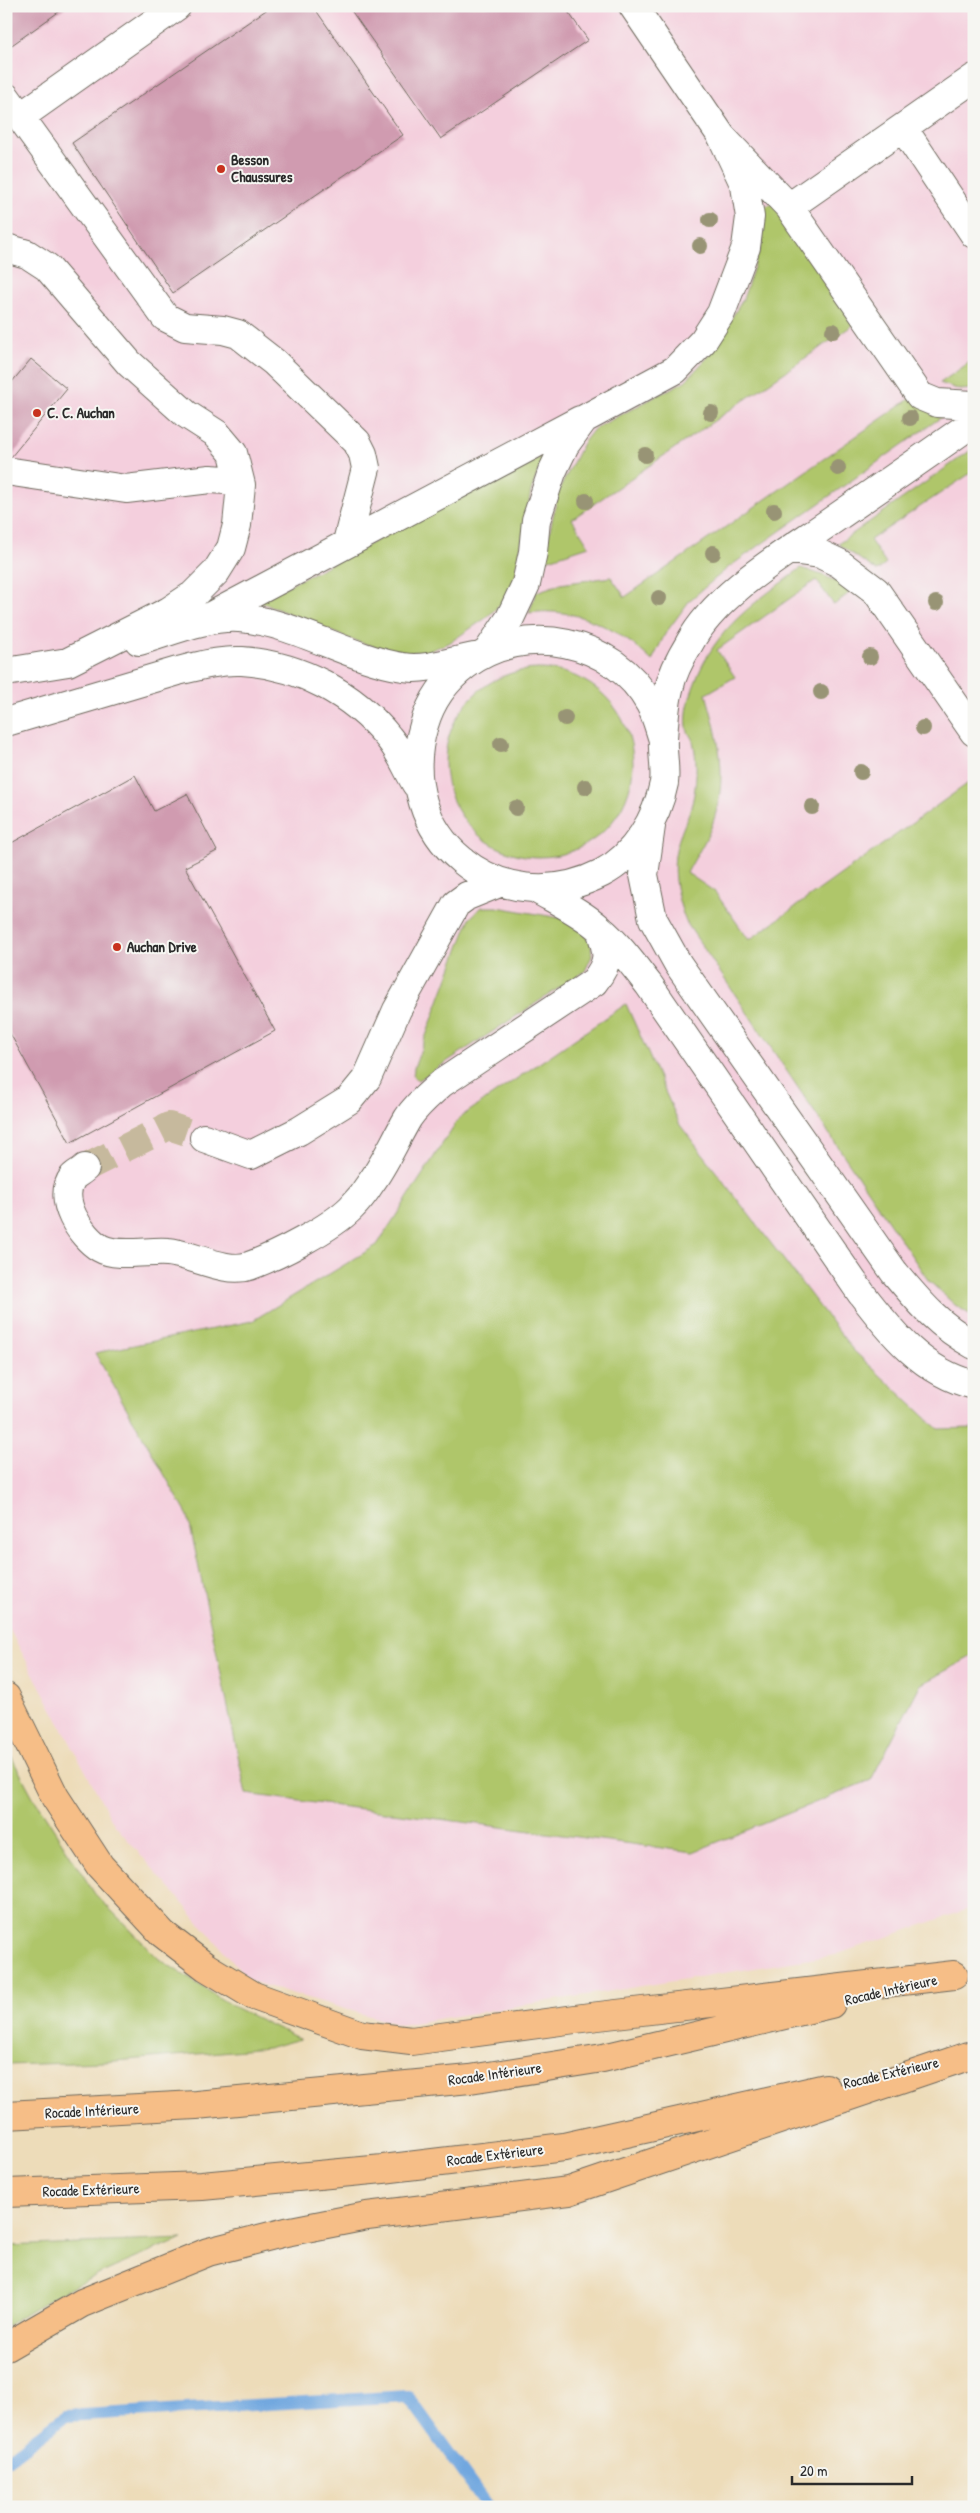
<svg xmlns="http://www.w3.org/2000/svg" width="980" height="2513" viewBox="0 0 980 2513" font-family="'Patrick Hand',sans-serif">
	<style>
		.built { fill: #f4cfdd }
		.green { fill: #afc66b; stroke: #6d784b }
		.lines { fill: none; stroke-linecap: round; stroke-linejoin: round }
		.stream { stroke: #71a7df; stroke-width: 12 }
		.building { fill: #d09bb0 }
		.minor-tunnel { stroke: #c6b99d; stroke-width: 28; stroke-dasharray: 28 14; stroke-linecap: butt }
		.minor-casing { stroke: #6f695d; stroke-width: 30 }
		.highway-casing { stroke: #6f695d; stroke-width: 30 }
		.minor { stroke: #fff; stroke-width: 28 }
		.highway { stroke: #f6be87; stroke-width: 28 }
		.tree { fill: #989475 }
		.poi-dot { fill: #c8321e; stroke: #f6f6f2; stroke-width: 2 }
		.labels { text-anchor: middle; stroke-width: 4; stroke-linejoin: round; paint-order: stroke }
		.poi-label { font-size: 15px; font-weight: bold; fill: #2b2b2b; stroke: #f6f6f2; text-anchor: start }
		.street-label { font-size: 15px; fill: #2b2b2b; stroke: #f6f6f2 }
	</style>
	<rect width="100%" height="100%" fill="#f6f6f2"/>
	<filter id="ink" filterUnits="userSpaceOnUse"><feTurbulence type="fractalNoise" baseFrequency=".02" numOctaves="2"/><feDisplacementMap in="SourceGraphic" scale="10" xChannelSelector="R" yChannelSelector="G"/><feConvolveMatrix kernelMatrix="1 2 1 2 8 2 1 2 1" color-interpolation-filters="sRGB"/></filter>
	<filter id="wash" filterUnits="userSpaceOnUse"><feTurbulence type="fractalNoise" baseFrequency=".0096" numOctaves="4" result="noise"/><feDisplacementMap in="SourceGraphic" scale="20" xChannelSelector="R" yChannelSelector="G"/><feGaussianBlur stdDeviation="1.12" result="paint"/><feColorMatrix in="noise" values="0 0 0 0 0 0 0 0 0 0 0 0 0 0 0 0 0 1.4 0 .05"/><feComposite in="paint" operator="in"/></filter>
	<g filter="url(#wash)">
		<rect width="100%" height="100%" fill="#eddcb9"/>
		<path class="built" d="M6,6H974V1907L835,1955L400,2025L250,1981L114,1824L6,1623Z"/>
		<path class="green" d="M774,202L856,323L572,519L589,546L543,561L559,490L583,443L594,429L685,381L708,357L743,299L762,243L763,208Z
			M974,359V389L960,390L940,383Z
			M911,398L943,416L729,567L690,600L665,634L652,661C620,629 575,606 529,613L536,592L560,584L611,577L625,597Z
			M974,448V471L870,540L886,564L877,571L838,544Z
			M544,455L531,491L515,578L503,602L486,618L449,643L426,652H394L352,640L258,601Z
			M801,568L825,576L853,590L834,605L816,580L717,650L735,677L706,694C719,739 729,779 712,825C706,842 695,857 687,873L715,892L749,940L974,779V1317L955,1305L928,1280L686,922C678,901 672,878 675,855C678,834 691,815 694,794C697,776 697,759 693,741C691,736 687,732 687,727C685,712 690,696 695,683C715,627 756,602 801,568Z
			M445 763a94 94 0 1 1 188 0a94 94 0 1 1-188 0Z
			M482,907H497L566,919L583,931L591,944L592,956L585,971L419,1080L413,1077L414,1068L470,918Z
			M626,1004L680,1125L853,1350L938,1429L974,1428V1655L920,1685L871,1780L693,1852L246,1794L188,1516L95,1353L252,1321L377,1245L459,1118Z
			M6,1747L33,1797L95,1894L159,1959L232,2006L300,2039L267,2048L104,2062L6,2065Z
			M183,2239C122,2263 61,2289 6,2326V2246Z"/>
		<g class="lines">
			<path class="stream" d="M6,2461L66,2416L408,2396L488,2507"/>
		</g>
		<g id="blocks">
			<path class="building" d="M6,6H67L9,47L6,43Z
				M272,6H313L403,135L173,293L72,143Z
				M348,6H564L588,40L441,139Z
				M31,359L67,389L6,463V389Z
				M135,775L154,811L187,794L217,851L185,867L275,1031L70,1143L6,1026V846Z"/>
		</g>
	</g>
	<g filter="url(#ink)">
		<use href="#blocks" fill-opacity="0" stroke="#6f695d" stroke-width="1"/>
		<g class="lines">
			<path class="minor-tunnel" d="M85,1168L169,1126L204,1138"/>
			<defs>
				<path id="minor" d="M633,6L722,137L789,207L920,396L937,403L974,405
					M6,97L165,317L185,327L223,330L238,334L274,362L357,442L363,454L366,468L347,542
					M20,117L177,6
					M903,128L974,234
					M789,207L974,78
					M6,248L27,254L47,267L129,363L186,414L217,434L233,453L241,485L237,525L231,548L216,572L193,595L169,611L68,662L6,672
					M6,471L126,489L210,479L226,480L241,485
					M791,550L820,554L839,563L876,591L974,732
					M207,618L580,420
					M139,641C170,632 206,616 239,618C296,622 346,658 403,667C425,671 452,661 474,657
					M488,651L510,618L526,584L533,552L536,520L552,472L565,445L584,419L675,370L703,341L721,313L746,247L750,217L745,186L722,137
					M6,722L178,671C198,666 220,660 242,661C299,665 353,693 389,738C400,751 407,769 416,784
					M663,740C659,728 656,715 650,704C614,639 525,621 466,665C446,680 431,701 424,725C390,836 499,925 602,873C635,856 657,818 664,783C666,769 662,753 663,739C664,723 665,705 669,689C672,675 681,657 689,644C715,594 784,554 830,522C878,489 926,456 974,422
					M651,826L644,875L653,919L678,964L894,1272C920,1303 938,1325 974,1345
					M538,890C559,902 582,913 600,929C619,945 634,966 649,985L861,1293C892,1333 922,1372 974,1385
					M204,1138L251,1155L299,1131L349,1100L367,1078L397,1010L456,904L467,896L499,883
					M85,1168C82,1171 76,1174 73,1177C56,1199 81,1237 100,1248C117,1258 150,1250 168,1252C192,1254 226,1274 249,1266C277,1256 331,1228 351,1208C358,1201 365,1192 370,1184C385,1164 395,1140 408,1118C417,1104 430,1094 442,1083L594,982C611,961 608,953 600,929"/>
				<path id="highway" d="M6,1697L55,1797L100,1866L163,1934L206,1967L254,1996L362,2035L411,2041L590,2017L954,1975
					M6,2115L196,2105L470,2079L603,2058L831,2004
					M6,2193L202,2186L383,2169L564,2147L826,2088
					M6,2347L82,2303L208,2252L286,2232L367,2216L569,2191L968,2056"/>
			</defs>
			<use href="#minor" class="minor-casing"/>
			<use href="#highway" class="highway-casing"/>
			<use href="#minor" class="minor"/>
			<use href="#highway" class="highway"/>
		</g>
		<g class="tree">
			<circle cx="710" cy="220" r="8"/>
			<circle cx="700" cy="246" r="8"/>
			<circle cx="833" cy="331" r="8"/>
			<circle cx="711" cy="413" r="8"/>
			<circle cx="910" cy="418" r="8"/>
			<circle cx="645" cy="455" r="8"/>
			<circle cx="838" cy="468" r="8"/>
			<circle cx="586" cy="501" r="8"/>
			<circle cx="774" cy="511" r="8"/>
			<circle cx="713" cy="553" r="8"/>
			<circle cx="659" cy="598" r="8"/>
			<circle cx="936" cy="603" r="8"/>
			<circle cx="870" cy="657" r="8"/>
			<circle cx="821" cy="692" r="8"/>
			<circle cx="565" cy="718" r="8"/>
			<circle cx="923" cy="728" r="8"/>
			<circle cx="501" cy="744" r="8"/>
			<circle cx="861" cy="772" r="8"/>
			<circle cx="585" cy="787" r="8"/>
			<circle cx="812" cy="807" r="8"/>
			<circle cx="516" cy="808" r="8"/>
		</g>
	</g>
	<g class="poi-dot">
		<circle cx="221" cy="169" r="5"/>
		<circle cx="37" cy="413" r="5"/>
		<circle cx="117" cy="947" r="5"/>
	</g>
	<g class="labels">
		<g class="poi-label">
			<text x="231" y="165">Besson<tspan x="231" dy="17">Chaussures</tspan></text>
			<text x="47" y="418">C. C. Auchan</text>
			<text x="127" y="952">Auchan Drive</text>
		</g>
		<g class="street-label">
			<text transform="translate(891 1990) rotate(-13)" y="5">Rocade Intérieure</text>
			<text transform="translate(891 2073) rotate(-13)" y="5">Rocade Extérieure</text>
			<text transform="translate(495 2074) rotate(-8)" y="5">Rocade Intérieure</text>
			<text transform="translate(92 2111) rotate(-3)" y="5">Rocade Intérieure</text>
			<text transform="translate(495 2155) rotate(-7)" y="5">Rocade Extérieure</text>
			<text transform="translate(91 2190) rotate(-2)" y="5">Rocade Extérieure</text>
		</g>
	</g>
	<rect width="980" height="2513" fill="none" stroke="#f6f6f2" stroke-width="25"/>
	<path d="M792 2476v8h120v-8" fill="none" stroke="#2b2b2b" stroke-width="2.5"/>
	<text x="800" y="2476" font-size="15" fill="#2b2b2b" stroke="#f6f6f2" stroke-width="4" paint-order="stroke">20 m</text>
</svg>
